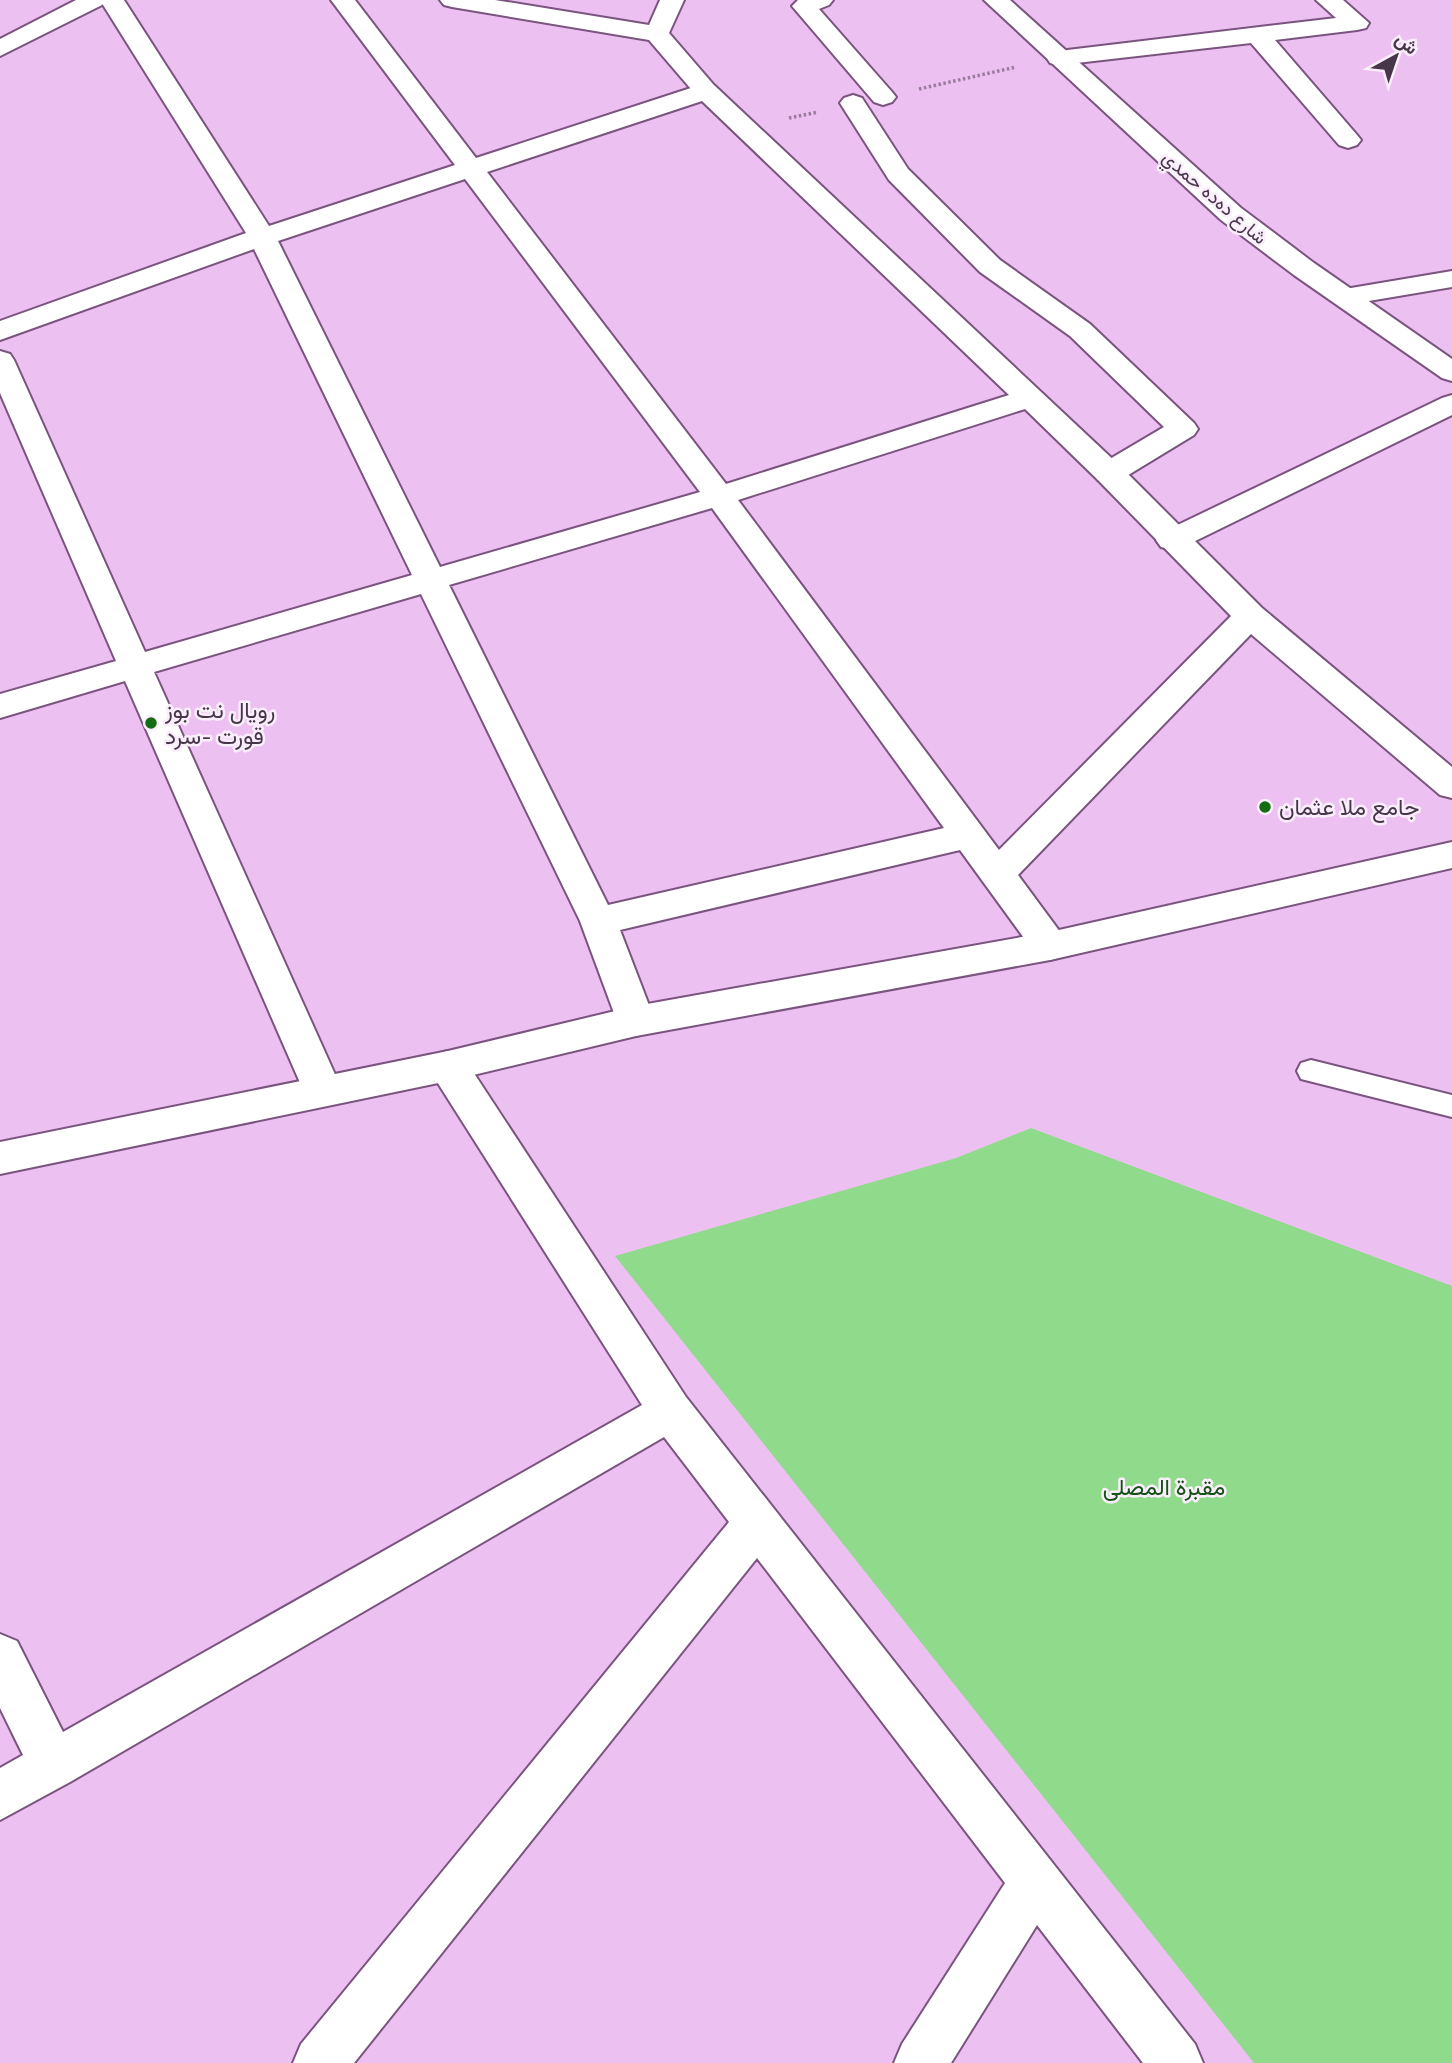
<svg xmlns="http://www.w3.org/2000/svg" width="1452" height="2063" viewBox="0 0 1452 2063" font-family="'Space Grotesk',Vazirmatn,sans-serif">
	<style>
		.green { fill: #90da8b }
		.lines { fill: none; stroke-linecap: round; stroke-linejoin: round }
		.service-casing { stroke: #7a547f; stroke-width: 4 }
		.pedestrian-casing { stroke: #7a547f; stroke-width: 4 }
		.minor-casing { stroke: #7a547f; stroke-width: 4 }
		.tertiary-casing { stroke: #7a547f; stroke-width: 4 }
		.path { stroke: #9a7c9d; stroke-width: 3.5; stroke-dasharray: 2.5 2.5; stroke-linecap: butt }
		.service { fill: #fff; fill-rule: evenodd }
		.pedestrian { fill: #fff; fill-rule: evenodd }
		.minor { fill: #fff; fill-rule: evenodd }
		.tertiary { fill: #fff; fill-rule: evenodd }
		.poi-dot { fill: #146c15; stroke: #fbeefc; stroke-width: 2.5 }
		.labels { text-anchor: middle; stroke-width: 5; stroke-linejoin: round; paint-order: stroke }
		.far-street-label { font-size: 19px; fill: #473649; stroke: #fbeefc }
		.poi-label { font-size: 23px; fill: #473649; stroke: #fbeefc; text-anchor: start }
		.park-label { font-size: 23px; fill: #145114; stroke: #fbeefc }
	</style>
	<rect width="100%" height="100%" fill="#ecc1f1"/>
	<path class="green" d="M1031,1128L1452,1286V2063H1254L615,1256L956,1158Z"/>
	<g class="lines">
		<defs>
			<path id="service" d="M1311,1060L1452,1095V1117L1301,1079L1297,1071L1301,1063Z"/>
			<path id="pedestrian" d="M440,0H495L649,25L660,0H684L669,33L719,91L715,96L706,99L697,96L649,40L452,7L444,5Z
				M833,0L829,5L819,9L892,92L896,97L892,102L883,105L874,102L792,6L798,0Z
				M1316,0H1343L1369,23L1366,28L1357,30L1275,40L1357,135L1361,140L1357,145L1348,148L1339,145L1251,43L1059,65L1050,63L1047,58L1050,53L1059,51L1336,18Z
				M853,95L862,98L908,169L1000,260L1090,324L1194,423L1198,429L1194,435L1120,480L1109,482L1098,480L1094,473L1098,466L1164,427L1070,336L980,272L889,180L840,103L844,98Z
				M1452,395V415L1183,547L1172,550L1161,547L1156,540L1161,533L1442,398Z"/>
			<path id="minor" d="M100,0H124L269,226L455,165L331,0H355L476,158L697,86L706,83L715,86L1120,466L1262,608L1452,767V798L1440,795L1251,634L1018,875L1063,936L1069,946L1063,956L1050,960L1037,956L960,850L620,930L655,1021L650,1031L636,1036L622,1031L617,1021L580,921L421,594L154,672L342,1090L336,1101L322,1106L308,1101L125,681L0,718V694L116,661L0,393V351L10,354L14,360L145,652L412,575L254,249L0,340V321L246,233ZM702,101L1009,395L726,484L487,172ZM465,179L700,492L440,567L278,241ZM1025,409L1098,480L1231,616L999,850L738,500ZM712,508L944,828L608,905L449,585Z
				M1452,271V287L1345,305L1335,303L1331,297L1335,291L1345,289Z
				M448,1051L462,1055L686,1397L1195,2044L1203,2063H1143L1037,1925L951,2063H894L902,2044L1005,1883L757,1558L354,2063H293L301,2044L729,1522L664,1437L70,1782L0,1820V1768L23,1755L0,1708V1634L17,1641L63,1732L642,1405L434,1077L429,1066L434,1055Z"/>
			<path id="tertiary" d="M76,0H106L102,5L0,56V39Z
				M984,0H1010L1241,208L1314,263L1452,359V381L1442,378L1294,275L1221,220Z
				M1452,842V868L1050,960L636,1036L448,1081L0,1174V1142L448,1051L636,1006L1050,932Z"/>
		</defs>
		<use href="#service" class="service-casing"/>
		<use href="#pedestrian" class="pedestrian-casing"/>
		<use href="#minor" class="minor-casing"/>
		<use href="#tertiary" class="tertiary-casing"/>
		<path class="path" d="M919,89L1016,67
			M789,118L818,112"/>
		<use href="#service" class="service"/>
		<use href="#pedestrian" class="pedestrian"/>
		<use href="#minor" class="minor"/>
		<use href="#tertiary" class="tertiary"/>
	</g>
	<g class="poi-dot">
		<circle cx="151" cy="723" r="7"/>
		<circle cx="1265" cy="807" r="7"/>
	</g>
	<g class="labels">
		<g class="far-street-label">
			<text transform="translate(1215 197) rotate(41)" y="7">شارع دەدە حمدي</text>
		</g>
		<g class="poi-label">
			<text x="165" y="718">رويال نت بوز<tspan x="165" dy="26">قورت -سرد</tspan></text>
			<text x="1279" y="815">جامع ملا عثمان</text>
		</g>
		<g class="park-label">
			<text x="1164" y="1495">مقبرة المصلى</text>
		</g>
	</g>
	<g transform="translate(1396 56) rotate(40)" stroke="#fbeefc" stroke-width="5" paint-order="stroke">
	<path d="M0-5L12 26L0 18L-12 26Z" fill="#473649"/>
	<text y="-10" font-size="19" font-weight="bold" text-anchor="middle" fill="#473649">ش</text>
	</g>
</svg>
